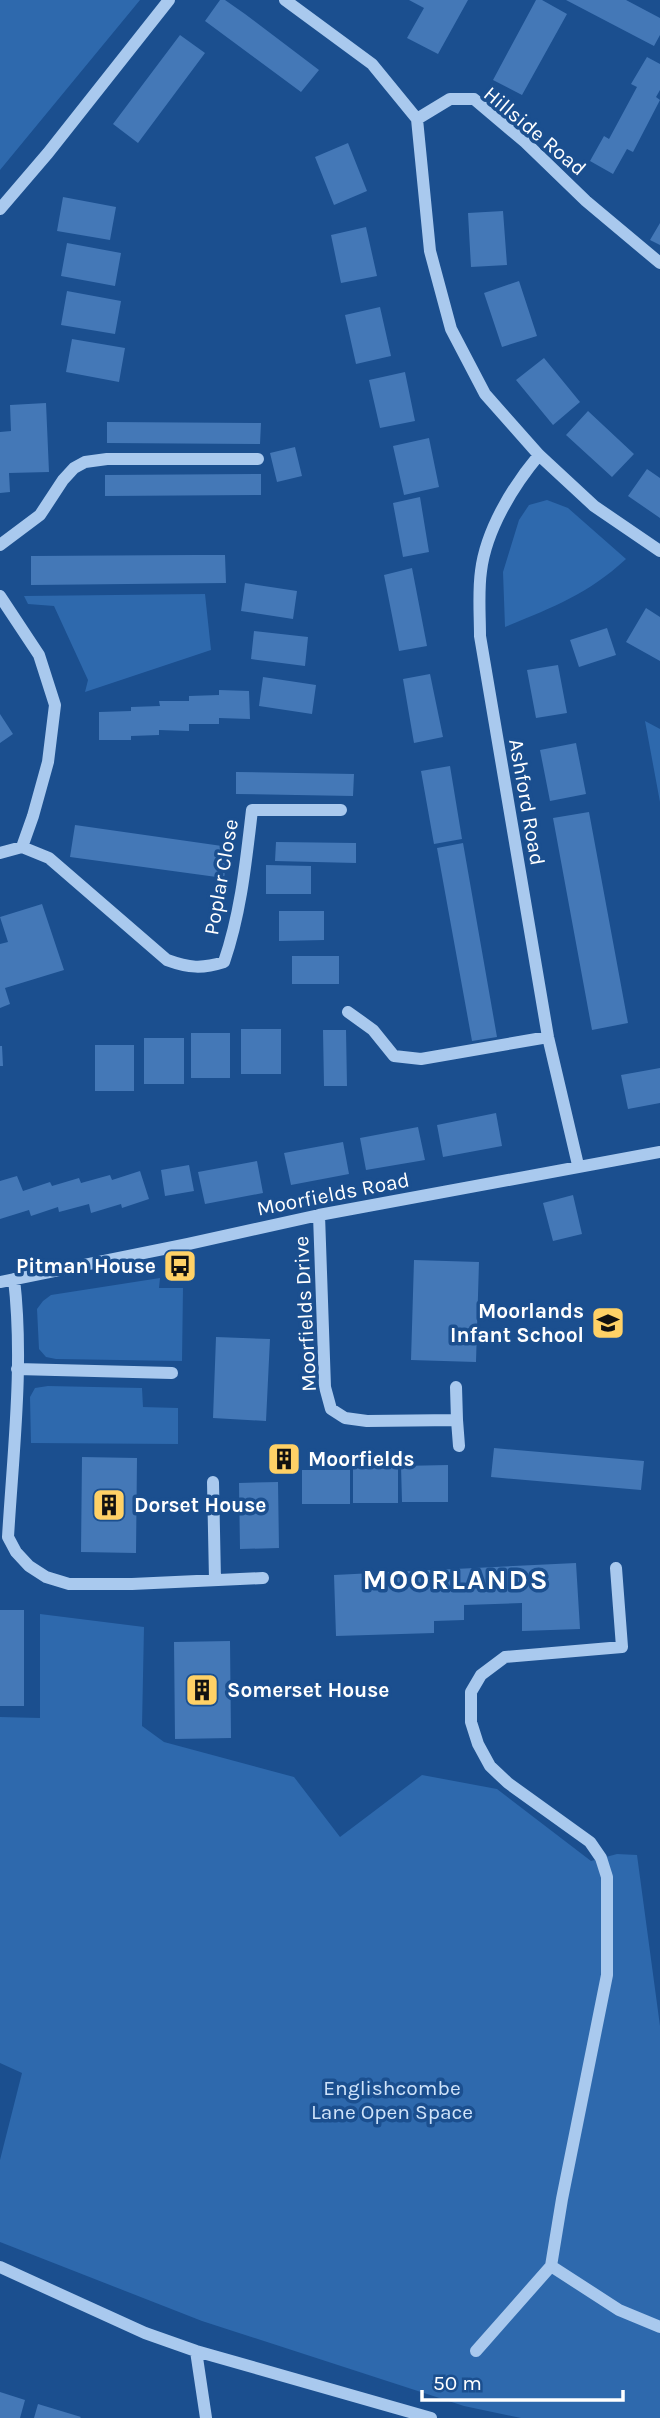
<svg xmlns="http://www.w3.org/2000/svg" width="660" height="2418" viewBox="0 0 660 2418" font-family="Karla,sans-serif">
	<style>
		.green { fill: #2e69ad }
		.building { fill: #4478b7 }
		.lines { fill: none; stroke-linecap: round; stroke-linejoin: round }
		.minor { stroke: #a9c9ee; stroke-width: 12 }
		.labels { text-anchor: middle; stroke-width: 7; stroke-linejoin: round; paint-order: stroke }
		.street-label { font-size: 21px; fill: #fff; stroke: #1b4f8f }
		.poi-label { font-size: 21px; font-weight: bold; fill: #fff; stroke: #1b4f8f; text-anchor: start }
		.park-label { font-size: 21px; fill: #cfe3fa; stroke: #1b4f8f }
		.district-label { font-size: 28px; font-weight: bold; letter-spacing: 2px; fill: #fff; stroke: #1b4f8f }
	</style>
	<rect width="100%" height="100%" fill="#1b4f8f"/>
	<path class="green" d="M0,0H140L0,170Z
		M547,500L568,508L626,559C587,595 553,607 505,627L503,572L519,520L529,505Z
		M205,594L211,650L85,692L88,680L54,606L28,604L24,596Z
		M645,721L660,729V802Z
		M160,1278L159,1288H183L182,1361L56,1359L46,1357L39,1349L37,1309L43,1301L51,1295Z
		M48,1386L142,1388L143,1407L178,1408V1444L31,1443L30,1397L35,1388Z
		M40,1614L144,1627L142,1726L164,1742L294,1777L340,1837L422,1775L497,1789L591,1861L617,1854L637,1855L660,2026V2418H521L464,2406L202,2321L0,2242V2160L22,2073L0,2063V1717L40,1718Z"/>
	<path class="building" d="M220,0H225L245,14L319,70L301,92L205,21Z
		M409,0H468L438,54L407,38L424,8Z
		M536,0H542L567,14L522,95L493,80Z
		M566,0H626L660,18V35L654,46Z
		M180,35L205,53L138,143L113,124Z
		M647,57L660,64V90L656,97L660,100L633,152L627,149L613,174L590,161L604,136L609,139L637,87L631,84Z
		M348,143L367,191L334,205L315,157Z
		M63,197L116,207L110,240L57,231Z
		M503,211L507,265L471,267L468,213Z
		M660,223V245L650,240Z
		M366,227L377,276L341,283L331,235Z
		M67,243L121,253L115,286L61,276Z
		M519,281L537,336L502,347L484,293Z
		M67,291L121,301L115,334L61,325Z
		M380,307L391,356L356,364L345,315Z
		M72,339L125,348L119,382L66,372Z
		M544,358L580,402L553,425L516,380Z
		M405,372L415,421L380,428L369,380Z
		M46,403L49,472L9,473L10,492L0,493V432L11,431L10,405Z
		M588,411L634,454L612,477L566,435Z
		M107,422L261,423L260,444L107,443Z
		M429,438L439,487L404,495L393,446Z
		M295,447L302,476L277,482L270,453Z
		M647,469L660,478V518L628,496Z
		M261,474V495L105,496V475Z
		M420,497L429,552L403,557L393,503Z
		M193,555H225L226,583L31,585V556Z
		M412,568L427,646L399,651L384,575Z
		M245,583L297,591L293,619L241,611Z
		M646,608L660,617V661L626,642Z
		M607,628L616,655L579,667L570,640Z
		M254,631L308,637L305,666L251,659Z
		M558,665L567,713L536,718L527,670Z
		M430,674L443,737L414,743L403,679Z
		M263,677L316,685L312,714L259,706Z
		M219,690L249,691L250,719L219,718V724H189V731L159,730V735L131,736V740H99V712L131,711V707L160,706L159,701H189V696L219,695Z
		M0,714L13,734L0,743Z
		M576,743L586,794L550,801L540,750Z
		M450,766L462,839L434,844L421,771Z
		M236,772L354,774L353,796L236,794Z
		M589,812L628,1023L592,1030L553,818Z
		M75,825L229,847L224,878L70,857Z
		M276,842L356,843V863L275,861Z
		M463,843L497,1037L472,1041L437,848Z
		M266,865L311,866V894H266Z
		M42,904L64,970L5,988L10,1004L0,1008V944L8,942L0,917Z
		M279,911H324V940L279,941Z
		M292,956H339V984H292Z
		M241,1029H281V1074H241Z
		M323,1030H346L347,1086H324Z
		M191,1033H230V1078H191Z
		M144,1038H184V1084H144Z
		M95,1045H134V1091H95Z
		M0,1046H2L3,1066H0Z
		M660,1068V1103L628,1109L621,1075Z
		M496,1113L502,1146L443,1157L437,1125Z
		M418,1127L425,1160L366,1170L360,1138Z
		M343,1142L349,1174L291,1185L284,1153Z
		M257,1161L263,1193L205,1204L198,1172Z
		M189,1165L194,1191L165,1196L161,1170Z
		M140,1171L149,1199L122,1208L121,1204L91,1213L89,1204L59,1212L58,1207L31,1216L29,1210L0,1219V1181L17,1176L23,1191L50,1182L52,1186L79,1178L81,1183L110,1175L112,1180Z
		M573,1195L582,1234L553,1241L543,1203Z
		M414,1260L479,1262L476,1362L411,1360Z
		M216,1337L270,1339L266,1421L213,1418Z
		M270,1447L299,1448L298,1472L269,1471Z
		M494,1448L644,1461L641,1490L491,1477Z
		M82,1457L137,1458L136,1553L81,1552Z
		M448,1465V1502H402L401,1466Z
		M398,1467V1503H353V1468Z
		M302,1470H350V1504H302Z
		M278,1482L279,1548L240,1549L239,1483Z
		M576,1563L580,1629L522,1631V1603L464,1605V1620L434,1621V1633L336,1636L334,1575Z
		M0,1610H24V1706H0Z
		M230,1641L231,1738L175,1739L174,1642Z
		M0,2392L25,2400L20,2418H0Z
		M38,2404L81,2417L80,2418H34Z"/>
	<g class="lines">
		<path class="minor" d="M285,0L372,64L417,119
			M417,119L430,251L451,329L485,394L539,455L594,506L660,551
			M417,119L450,99H474L525,142L586,201L660,263
			M0,209L48,153L169,0
			M539,455C513,486 486,530 481,571C478,592 480,615 480,636L548,1037L578,1165
			M0,545L40,515L63,480L74,468L85,462L107,459H258
			M0,596L39,655L55,705L48,762L33,816L22,847L49,858L167,960C189,968 202,969 224,962C241,913 246,861 252,810H341
			M0,853L22,847
			M348,1012L373,1030L394,1056L421,1059L548,1037
			M319,1215L325,1387L331,1409L345,1418L367,1421L457,1420L456,1387
			M14,1279C24,1364 13,1452 8,1537L16,1552L29,1566L46,1577L69,1584H132L263,1578
			M0,1282L188,1244L319,1215L660,1152
			M17,1369L172,1373
			M457,1420L459,1446
			M213,1482L215,1580
			M616,1568L622,1647L505,1657L481,1675L471,1692V1722L478,1744L490,1766L508,1783L590,1842L601,1858L607,1877V1975L562,2199L551,2266L619,2310L660,2327
			M0,2267L145,2333L196,2351L431,2418
			M196,2351L206,2418
			M476,2351L551,2266"/>
	</g>
	<defs>
		<symbol id="bus-square" viewBox="-11 -11 22 22"><rect x="-9" y="-9" width="18" height="18" rx="4" fill="#ffd166" stroke="#1b4f8f"/><path d="M-5-6H5V4H4V6H2V4H-2V6H-4V4H-5ZM-3.5-4V0h7V-4ZM-3.5 1.2v1.5H-2V1.2ZM2 1.2v1.5H3.5V1.2Z" fill="#111"/></symbol>
		<symbol id="school-square" viewBox="-11 -11 22 22"><rect x="-9" y="-9" width="18" height="18" rx="4" fill="#ffd166" stroke="#1b4f8f"/><path d="M0-5L7-2L0 1L-7-2ZM-4 1L0 2.5L4 1V4Q0 6-4 4Z" fill="#111"/></symbol>
		<symbol id="building-square" viewBox="-11 -11 22 22"><rect x="-9" y="-9" width="18" height="18" rx="4" fill="#ffd166" stroke="#1b4f8f"/><path d="M-4-6H4V6H1V3H-1V6H-4ZM-2.5-4.3h1.7v1.8h-1.7ZM.8-4.3h1.7v1.8H.8ZM-2.5-1h1.7V.8h-1.7ZM.8-1h1.7V.8H.8Z" fill="#111"/></symbol>
	</defs>
	<g fill-rule="evenodd">
		<use href="#bus-square" x="161" y="1247" width="38" height="38"/>
		<use href="#school-square" x="589" y="1304" width="38" height="38"/>
		<use href="#building-square" x="265" y="1440" width="38" height="38"/>
		<use href="#building-square" x="90" y="1486" width="38" height="38"/>
		<use href="#building-square" x="183" y="1671" width="38" height="38"/>
	</g>
	<g class="labels">
		<g class="street-label">
			<text transform="translate(535 131) rotate(40)" y="7">Hillside Road</text>
			<text transform="translate(527 802) rotate(80)" y="7">Ashford Road</text>
			<text transform="translate(221 877) rotate(-80)" y="7">Poplar Close</text>
			<text transform="translate(333 1194) rotate(-11)" y="7">Moorfields Road</text>
			<text transform="translate(305 1314) rotate(-93)" y="7">Moorfields Drive</text>
		</g>
		<g class="poi-label">
			<text x="156" y="1273" text-anchor="end">Pitman House</text>
			<text x="584" y="1318" text-anchor="end">Moorlands<tspan x="584" dy="24">Infant School</tspan></text>
			<text x="308" y="1466">Moorfields</text>
			<text x="134" y="1512">Dorset House</text>
			<text x="227" y="1697">Somerset House</text>
		</g>
		<g class="park-label">
			<text x="392" y="2095">Englishcombe<tspan x="392" dy="24">Lane Open Space</tspan></text>
		</g>
		<g class="district-label">
			<text x="456" y="1589">MOORLANDS</text>
		</g>
	</g>
	<path d="M422 2390v10h201v-10" fill="none" stroke="#ffffff" stroke-width="3.5"/>
	<text x="433" y="2390" font-size="21" fill="#ffffff" stroke="#1b4f8f" stroke-width="5" paint-order="stroke">50 m</text>
</svg>
